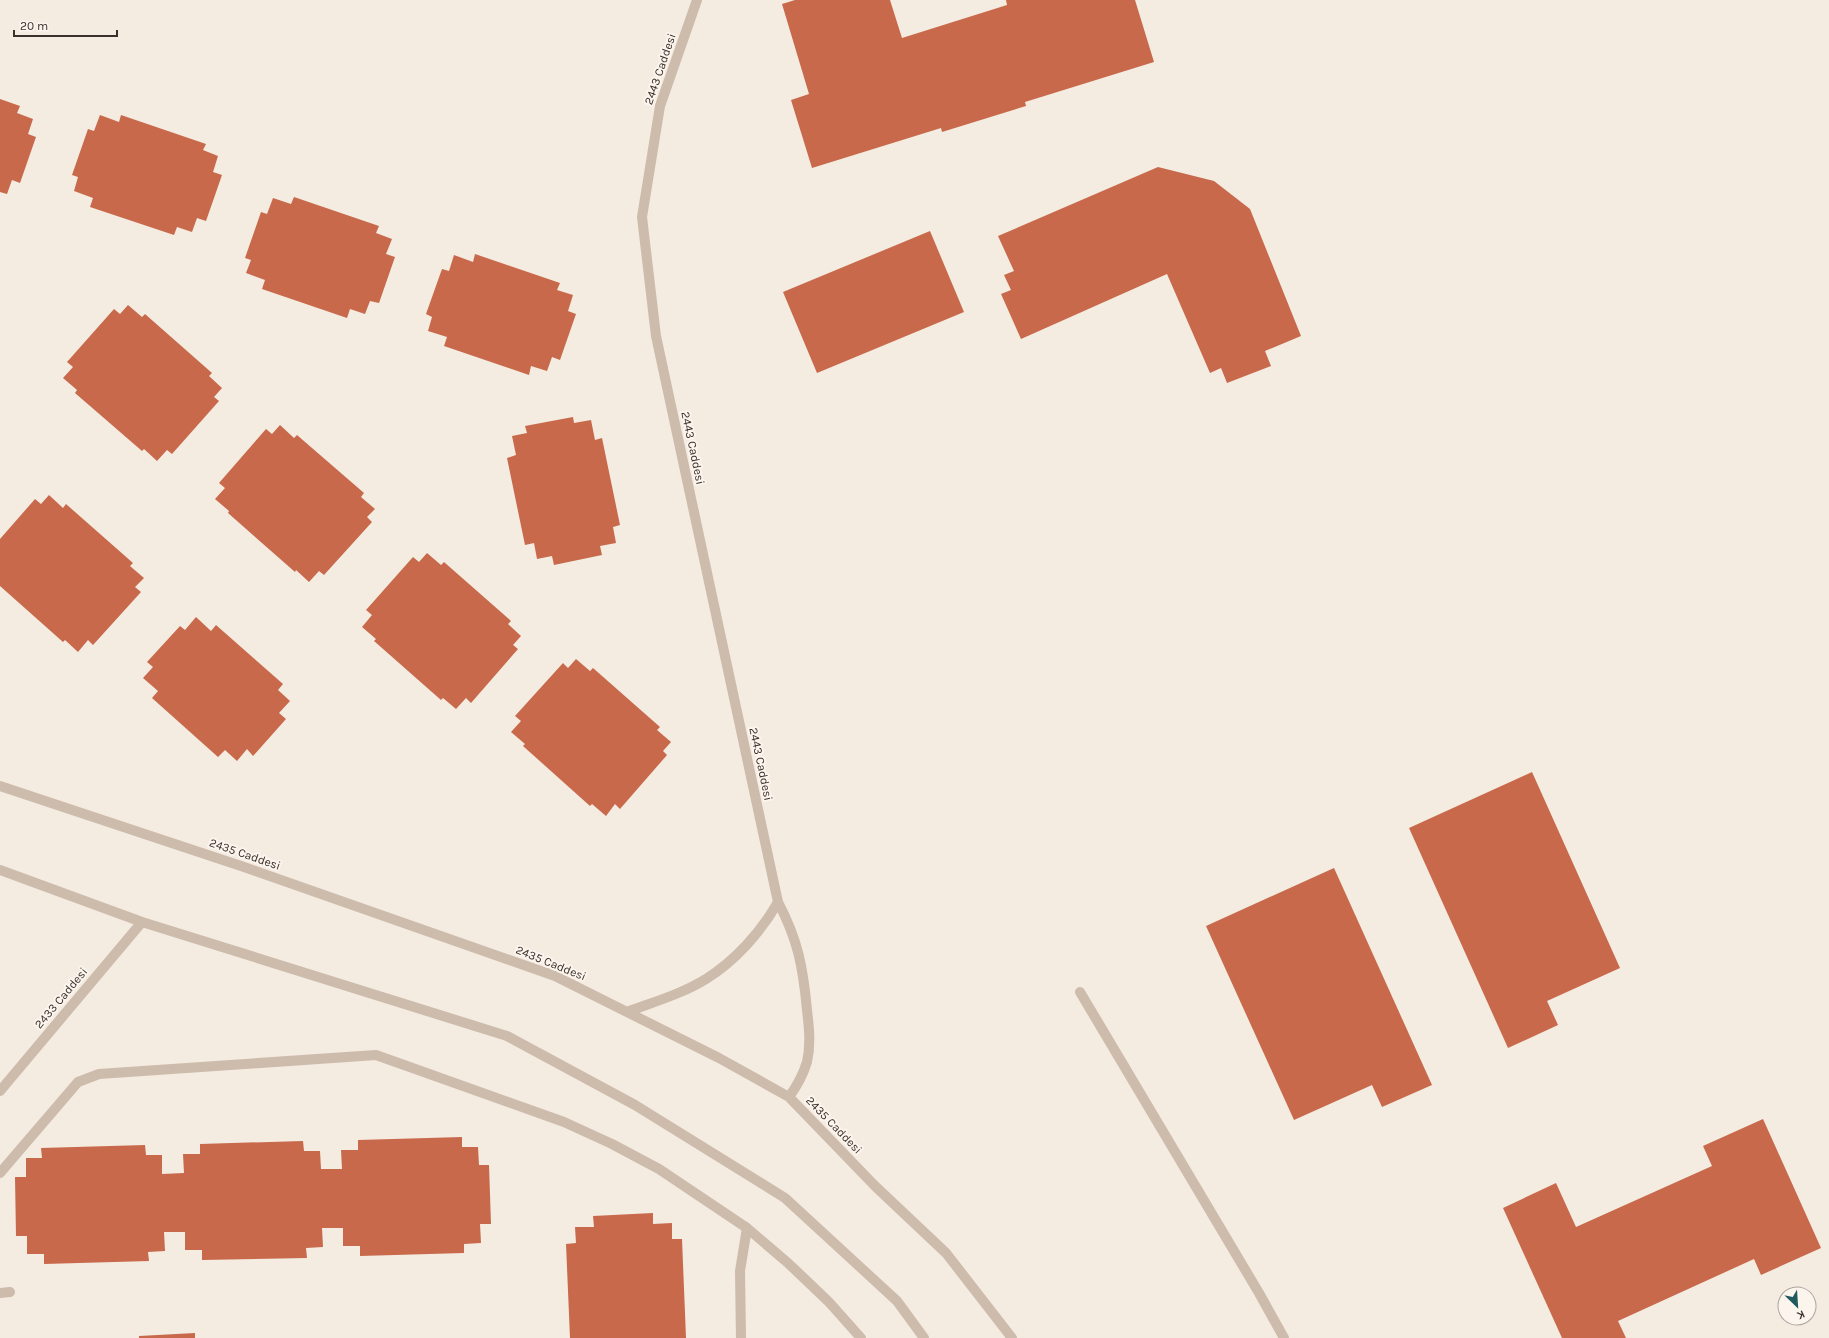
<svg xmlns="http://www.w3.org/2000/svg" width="1829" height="1338" viewBox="0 0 1829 1338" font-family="Karla,sans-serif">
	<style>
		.building { fill: #c8694b }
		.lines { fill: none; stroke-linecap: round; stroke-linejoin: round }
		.minor { stroke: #cdbbac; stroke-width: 10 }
		.labels { text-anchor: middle; stroke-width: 4; stroke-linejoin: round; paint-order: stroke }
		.street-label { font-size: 12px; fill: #3b302b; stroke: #fbf5ee }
	</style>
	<rect width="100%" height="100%" fill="#f4ebe1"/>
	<path class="building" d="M795,0H890L902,38L1007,5L1006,0H1135L1154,62L1025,102L1026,106L942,132L941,128L812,168L791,100L809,94L782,4Z
		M0,99L20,106L17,113L33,119L28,134L36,137L20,183L12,180L7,194L0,192Z
		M100,115L119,122L121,115L206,144L203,150L218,156L213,172L222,175L206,221L197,218L192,232L177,227L174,235L90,207L93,198L74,191L78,177L72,175L88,129L94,131Z
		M1158,167L1214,181L1250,209L1301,336L1265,351L1271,366L1227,383L1221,368L1210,373L1167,274L1021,339L1001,294L1011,290L1004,275L1014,271L998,236Z
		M294,197L379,226L376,233L392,239L386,254L395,257L379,303L370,301L365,314L350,309L347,318L262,289L265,280L246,273L251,260L245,258L261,212L267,214L273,198L291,204Z
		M930,231L964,312L817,373L783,292Z
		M475,254L560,283L557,290L573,295L568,311L576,314L560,360L552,357L547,371L531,366L529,375L444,346L447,337L428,331L432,317L426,314L442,269L449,271L454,255L473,262Z
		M128,305L142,317L145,314L212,373L209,376L222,388L214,397L219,401L172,454L167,450L157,461L144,449L142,451L75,393L77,390L63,378L73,367L67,362L114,309L120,314Z
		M573,417L574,423L591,420L595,440L602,438L620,525L613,527L616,543L600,546L602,555L554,565L552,556L537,559L534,543L525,545L507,458L516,455L512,436L527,433L525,426Z
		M280,425L294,438L297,435L364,493L361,497L375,509L367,517L372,522L324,575L319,571L309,582L296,570L295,572L228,513L229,511L215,499L225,488L219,483L266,429L272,434Z
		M49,495L63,508L66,504L133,563L130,566L144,578L135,587L141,592L93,645L88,640L78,652L65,640L63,642L0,586V539L35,499L41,504Z
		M427,553L441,565L444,562L511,621L508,624L521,636L513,645L518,649L471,703L466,698L456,709L443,698L441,700L374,641L376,639L362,627L372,615L366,610L413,557L419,562Z
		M196,617L211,631L216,625L283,684L278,690L290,701L279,713L286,719L253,756L247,749L237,761L225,750L218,757L152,698L158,691L143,678L153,667L147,662L180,626L185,630Z
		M576,659L590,671L593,668L660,727L657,730L671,742L663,751L667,755L620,809L615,804L606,816L592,804L590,806L523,746L525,744L511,732L521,721L515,716L563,663L568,668Z
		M1532,772L1620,968L1547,1001L1558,1025L1508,1048L1409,828Z
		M1334,868L1432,1085L1382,1107L1372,1085L1294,1120L1206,926Z
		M1763,1119L1821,1248L1761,1275L1754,1259L1618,1321L1626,1338H1562L1503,1208L1556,1183L1576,1227L1712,1166L1703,1146Z
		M462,1137V1147H478L479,1165H489L491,1224H480L481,1243L464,1244V1253L360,1256V1246H343V1228H322L323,1247L306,1248L307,1258L202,1260V1250H185V1232H164L165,1251L148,1252L149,1261L44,1264V1254H27V1236H16L15,1177H26V1158H42L41,1148L145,1145L146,1155H162V1174L184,1173L183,1154H200V1144L303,1141L304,1151H320L321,1169H342L341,1150H358V1140Z
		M653,1213V1224L672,1223V1239H682L686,1338H570L566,1244L576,1243L575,1227H594L593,1216Z
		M195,1333V1338H139V1336Z"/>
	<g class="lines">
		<path class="minor" d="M697,0L660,106L642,217L656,336L778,902C798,940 803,967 807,1010C809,1027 811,1044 807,1062C803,1075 797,1086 789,1097
			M0,786L244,867L555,976L719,1058L789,1097L875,1186L946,1253L1012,1338
			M0,870L142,922L507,1036L635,1105L785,1198L897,1301L924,1338
			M1080,992L1259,1293L1284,1338
			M627,1012C653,1002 682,994 706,979C735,961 761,932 778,902
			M0,1091L142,922
			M0,1173L78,1082L99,1074L376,1055L564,1122L612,1144L659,1169L747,1228L788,1263L828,1301L861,1338
			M0,1293L10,1292
			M741,1338L740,1271L747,1228"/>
	</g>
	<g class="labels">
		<g class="street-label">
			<text transform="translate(660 69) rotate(-71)" y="4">2443 Caddesi</text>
			<text transform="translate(693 448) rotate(78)" y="4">2443 Caddesi</text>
			<text transform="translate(761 764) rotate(78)" y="4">2443 Caddesi</text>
			<text transform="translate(245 854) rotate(19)" y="4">2435 Caddesi</text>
			<text transform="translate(551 963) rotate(22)" y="4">2435 Caddesi</text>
			<text transform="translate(61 998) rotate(-50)" y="4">2433 Caddesi</text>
			<text transform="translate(834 1125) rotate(46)" y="4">2435 Caddesi</text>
		</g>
	</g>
	<g transform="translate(1797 1306) rotate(155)"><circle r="19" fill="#fbf5ee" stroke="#aea6a0"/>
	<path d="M0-3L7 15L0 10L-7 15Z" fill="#1f5a5e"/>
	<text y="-6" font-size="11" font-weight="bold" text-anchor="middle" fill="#3b302b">K</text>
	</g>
	<path d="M14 30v6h103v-6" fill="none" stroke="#3b302b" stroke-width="2"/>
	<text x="20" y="30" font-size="12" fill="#3b302b" stroke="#fbf5ee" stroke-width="3" paint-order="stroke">20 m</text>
</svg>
